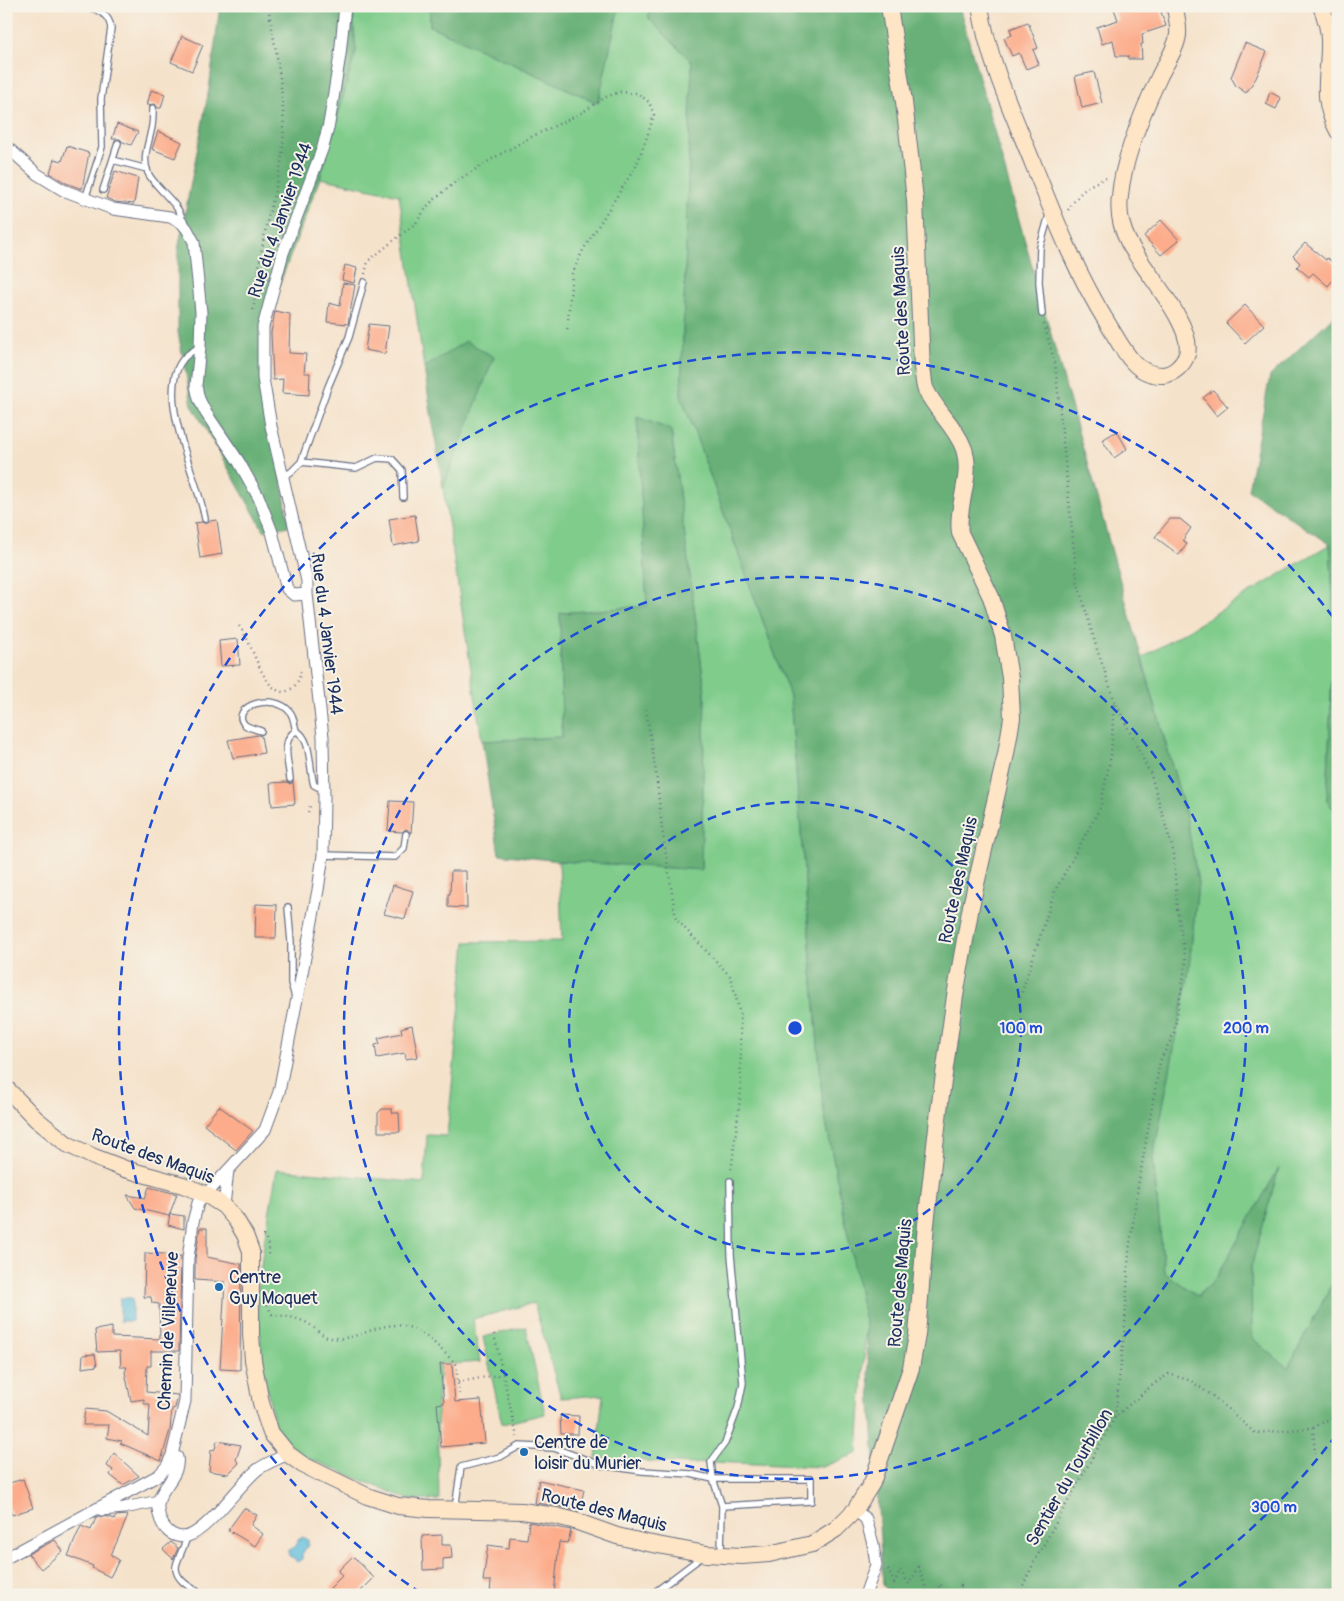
<svg xmlns="http://www.w3.org/2000/svg" width="1344" height="1601" viewBox="0 0 1344 1601" font-family="Pangolin,sans-serif">
	<style>
		.green { fill: #7fcc8b; stroke: #4d7e74 }
		.forest { fill: #67b077; stroke: #41706a }
		.water { fill: #5dbedb; stroke: #3c769c }
		.building { fill: #fcac8a }
		.lines { fill: none; stroke-linecap: round; stroke-linejoin: round }
		.lane-casing { stroke: #676e84; stroke-width: 8 }
		.street-casing { stroke: #676e84; stroke-width: 13 }
		.secondary-casing { stroke: #676e84; stroke-width: 18 }
		.path { stroke: #676e84; stroke-width: 2.5; stroke-dasharray: 1 4; stroke-linecap: butt }
		.lane { stroke: #fff; stroke-width: 5.5 }
		.street { stroke: #fff; stroke-width: 11 }
		.secondary { stroke: #fde5c5; stroke-width: 16 }
		.ring { fill: none; stroke: #1d4ed8; stroke-width: 2.5; stroke-dasharray: 9 6 }
		.poi-dot { fill: #1f6fb2; stroke: #f7f3e8; stroke-width: 2 }
		.labels { text-anchor: middle; stroke-width: 4; stroke-linejoin: round; paint-order: stroke }
		.street-label { font-size: 18px; fill: #1b2f5e; stroke: #f7f3e8 }
		.poi-label { font-size: 18px; fill: #1b2f5e; stroke: #f7f3e8; text-anchor: start }
		.centre { fill: #1d4ed8; stroke: #f7f3e8; stroke-width: 2.5 }
		.ring-label { font-size: 15px; text-anchor: middle; font-weight: bold; fill: #1d4ed8; stroke: #f7f3e8; stroke-width: 4; stroke-linejoin: round; paint-order: stroke }
	</style>
	<rect width="100%" height="100%" fill="#f7f3e8"/>
	<filter id="ink" filterUnits="userSpaceOnUse"><feTurbulence type="fractalNoise" baseFrequency=".02" numOctaves="2"/><feDisplacementMap in="SourceGraphic" scale="10" xChannelSelector="R" yChannelSelector="G"/><feConvolveMatrix kernelMatrix="1 2 1 2 8 2 1 2 1" color-interpolation-filters="sRGB"/></filter>
	<filter id="wash" filterUnits="userSpaceOnUse"><feTurbulence type="fractalNoise" baseFrequency=".0096" numOctaves="4" result="noise"/><feDisplacementMap in="SourceGraphic" scale="20" xChannelSelector="R" yChannelSelector="G"/><feGaussianBlur stdDeviation="1.12" result="paint"/><feColorMatrix in="noise" values="0 0 0 0 0 0 0 0 0 0 0 0 0 0 0 0 0 1.4 0 .05"/><feComposite in="paint" operator="in"/></filter>
	<g filter="url(#wash)">
		<rect width="100%" height="100%" fill="#f5e2ca"/>
		<path class="green" d="M352,6H430V26L598,103L619,6H648L649,19L692,62L681,395L790,696L823,1107L866,1327L858,1453L822,1467L711,1462L693,1464L596,1458L603,1395L561,1398L534,1303L473,1319L480,1362L440,1365L437,1404L439,1500H410L298,1454L275,1426L262,1365L257,1296L264,1243L277,1169L424,1183L427,1135L447,1136L466,942L562,941L559,861L701,869L705,692L671,430L637,417L647,606L560,613L562,737L482,741L443,488L493,357L466,341L424,368L399,195L320,178L356,51Z
			M1330,544L1334,618L1327,802L1338,813V1272L1288,1368L1252,1338L1251,1267L1278,1170L1216,1278L1197,1296L1164,1272L1153,1158L1188,976L1198,883L1186,816L1142,658Z
			M526,1327L545,1414L502,1424L483,1337Z"/>
		<path class="forest" d="M220,6H352L356,51L320,178L278,288L265,335L267,382L289,526L264,531L192,405L178,332V250L209,89Z
			M430,6H619L598,103L430,26Z
			M648,6H959L1186,816L1198,883L1188,976L1153,1158L1164,1272L1198,1296L1216,1278L1279,1168L1251,1267L1252,1338L1288,1368L1338,1272V1595H891L883,1585L866,1327L823,1107L790,696L681,395L692,62L649,19Z
			M1338,312V813L1327,802L1334,618L1330,544L1248,490L1270,376Z
			M466,341L494,357L443,488L424,368Z
			M637,417L671,430L705,692L701,870L559,861L499,854L482,741L562,737L560,613L647,606Z"/>
		<path class="water" d="M120,1298H132V1321H120Z
			M303,1537L308,1540V1545L302,1554V1559L297,1562L294,1558L289,1556V1550L293,1549L298,1540Z"/>
		<g id="blocks">
			<path class="building" d="M1113,6H1159L1166,26L1142,34L1143,44H1141L1142,59H1128V56H1116L1113,40L1102,44L1097,27L1118,20Z
				M1028,22L1038,48L1033,50L1039,64L1026,69L1019,53L1012,56L1004,38L1012,35L1010,29Z
				M182,36L203,45L192,71L171,62Z
				M1245,43L1267,52L1256,78L1246,93L1236,86L1231,77Z
				M1094,72L1102,103L1082,108L1075,76Z
				M151,90L165,94L161,108H158L155,104L147,105Z
				M1270,92L1281,98L1276,109L1266,104Z
				M117,124L138,132L131,145L123,142L120,139H112Z
				M158,131L182,142L175,158L152,149Z
				M67,146L89,153L82,189L66,183L50,173L54,159L62,161Z
				M115,171L138,178L134,204L115,202L106,198Z
				M1161,220L1179,240L1161,255L1144,236Z
				M1305,243L1326,260L1327,258L1338,267V274L1328,286L1313,273L1309,277L1297,267L1300,263L1293,256Z
				M345,265L357,268L354,283L342,280Z
				M343,283L355,285L348,324L327,322L329,303L340,306Z
				M1245,305L1264,325L1245,343L1226,323Z
				M275,311L290,314L289,353L306,354L304,373H310L309,395L282,393L283,379L273,380L271,333Z
				M369,324L389,326L385,354L365,350Z
				M1213,390L1228,407L1217,416L1203,398Z
				M1117,431L1127,449L1114,458L1102,440Z
				M415,515L419,541L393,546L389,519Z
				M1170,519H1180L1191,528L1183,540L1187,544L1179,555L1155,537Z
				M217,520L222,554L200,558L195,523L202,522L206,524L209,521Z
				M238,639L240,665L221,666L219,641Z
				M258,735L261,736L264,753L233,758L228,740Z
				M287,782L290,784L293,782L295,804L272,806L270,783Z
				M390,801L413,802L411,833L406,829L402,832L388,831Z
				M451,871H466L467,908L448,907V894H450Z
				M393,885L413,891L405,919L384,914Z
				M256,904L277,905L276,938H255Z
				M412,1025L418,1057L406,1059L405,1053L377,1058L375,1045L380,1044L378,1038L402,1033L401,1028Z
				M219,1106L253,1131L236,1150L204,1125Z
				M382,1109H392V1113H399L400,1132H378V1113Z
				M149,1187L177,1194L169,1216L135,1208L127,1195L145,1198Z
				M170,1214L184,1216V1229L168,1225Z
				M200,1228H207V1257L241,1264L240,1370L220,1369L225,1282L195,1280V1259Z
				M145,1253L166,1254V1256H181L179,1351H151V1366H147L146,1392L178,1395L175,1408L172,1409L170,1430L161,1461L120,1443L122,1441L107,1438L109,1425H83L85,1409L106,1411L148,1436L150,1404H144V1399L131,1401L125,1372L127,1367H121L120,1351L97,1352L95,1330L112,1327V1337L160,1339L159,1304L152,1303L151,1297H144Z
				M95,1354L97,1366L82,1368L83,1355Z
				M440,1364H452L455,1402L481,1400L485,1443L441,1447L437,1404L444,1403Z
				M560,1415L579,1416L578,1434H561Z
				M217,1441L241,1445L236,1460L239,1463L228,1474L209,1471L211,1450L215,1449Z
				M114,1453L139,1476L123,1485L110,1475L113,1470L107,1466Z
				M23,1479L33,1508L12,1515L6,1500V1484Z
				M539,1480L584,1490L579,1512L558,1506L535,1503Z
				M244,1508L257,1515L251,1525L263,1534L255,1546L228,1530Z
				M126,1515L128,1516L111,1555L119,1560L110,1577L92,1568L93,1566L68,1556L81,1526L91,1530L96,1518L98,1516L110,1517L114,1519L116,1516Z
				M529,1522L571,1530L568,1543L559,1542L554,1595L508,1591V1595H490L491,1581H483L488,1545L509,1548L510,1537L527,1539Z
				M442,1535V1545H451L452,1558L443,1559V1569L423,1570L422,1536Z
				M55,1540L63,1551L41,1569L28,1554Z
				M171,1542L178,1548L173,1559L163,1549Z
				M353,1556L374,1578L357,1595H336L330,1588L342,1576L338,1571Z"/>
		</g>
	</g>
	<g filter="url(#ink)">
		<use href="#blocks" fill-opacity="0" stroke="#676e84" stroke-width="1"/>
		<g class="lines">
			<defs>
				<path id="lane" d="M153,108C153,116 153,124 151,131C148,146 142,158 148,173C154,187 185,208 182,223
					M113,160L147,169
					M103,190L118,143
					M85,199L102,147L101,99L111,28C109,14 99,10 86,6
					M1042,314L1039,282L1040,247L1049,215
					M200,347C194,350 189,353 184,358C153,394 198,477 205,519
					M301,462L328,387L349,337L364,282
					M282,477L291,472L301,462L356,468L377,458L392,459L402,470L403,497
					M261,731C256,729 248,728 244,724C230,707 273,691 290,712C294,717 294,724 296,731
					M290,779C289,765 280,739 296,731C312,737 309,770 314,785L318,787L324,786
					M323,855L395,857L404,848L406,834
					M288,907L291,942V983L295,997
					M455,1509L461,1467L500,1457L519,1446L554,1448L601,1465L642,1471L691,1474L713,1479L711,1462L725,1443L738,1408L743,1383L731,1255L730,1181
					M187,1537C185,1546 176,1561 176,1567C175,1581 194,1589 203,1595
					M721,1553L722,1506L713,1479H811V1501L722,1506
					M651,1595L703,1556"/>
				<path id="street" d="M6,146L37,174L63,190L113,209L170,217L182,223L187,229L194,242L201,312L200,347L196,386L199,399L206,413L239,462L259,498L272,532L287,589L294,595L307,594
					M224,1206L228,1170
					M172,1455L177,1457C181,1478 156,1489 158,1509C159,1517 162,1525 167,1530C172,1536 181,1538 188,1536C208,1530 239,1485 257,1470C266,1463 278,1459 288,1454
					M102,1510L124,1508L159,1501
					M855,1510L866,1519L873,1544L876,1565L865,1595
					M6,1558L159,1475L167,1466L172,1455L185,1401L188,1258L193,1222L198,1203L265,1130L279,1092L318,890L323,855L324,798L323,737L307,594V581L271,426L263,378V327L283,253L323,147L329,124L340,55L345,6"/>
				<path id="secondary" d="M980,6C988,60 1012,111 1032,161C1054,216 1076,273 1108,324C1116,337 1123,351 1133,362C1141,371 1151,375 1163,375C1174,374 1184,364 1187,354C1195,325 1141,268 1128,241C1121,227 1118,211 1120,196C1123,159 1143,111 1159,77C1165,64 1176,50 1178,35C1179,26 1176,16 1175,6
					M1321,6C1325,16 1329,30 1329,40C1330,76 1319,97 1338,131
					M6,1088L36,1119L67,1144L94,1157L125,1169L183,1185L205,1194L224,1206L236,1220L245,1235L251,1251V1335L253,1360L261,1403L271,1433L288,1454L303,1465L367,1496L398,1506L429,1509L522,1511L556,1516L572,1520L617,1536L647,1543L706,1554L742,1556L769,1554L812,1544L836,1529L855,1510L872,1483L911,1368L917,1335L926,1224L939,1110L955,996L971,906L1006,754L1012,718L1010,678L1003,636L991,597L960,533C956,506 973,477 964,449C956,427 936,411 926,390C923,384 924,375 922,368L915,200L904,102L889,6"/>
			</defs>
			<use href="#lane" class="lane-casing"/>
			<use href="#street" class="street-casing"/>
			<use href="#secondary" class="secondary-casing"/>
			<path class="path" d="M1068,210C1079,193 1087,185 1106,178
				M365,274L368,261L416,223L429,204L458,180L492,159L533,136L578,115L606,97L620,92L637,93L649,102L654,115L647,137L636,166L583,250L572,274L567,332
				M253,310C257,283 260,255 266,227C272,201 281,173 283,146C286,99 276,52 268,6
				M1044,324L1055,363L1077,580L1096,646L1115,702L1151,775L1174,854L1177,908L1186,962L1174,1033L1160,1061L1138,1187L1129,1251L1125,1325L1115,1417
				M239,626C253,642 261,689 283,692C295,690 299,681 301,671
				M646,709L656,773L662,828L676,919L731,977L740,1014L741,1090L731,1172
				M308,812L310,806
				M1020,997L1055,891L1100,808L1111,755L1114,703
				M263,1236H265L269,1248L268,1257
				M267,1305L272,1314C284,1317 293,1316 305,1322C315,1326 320,1336 331,1338C345,1340 358,1335 372,1330C413,1315 429,1338 456,1364L459,1394
				M494,1334L517,1437
				M458,1382L504,1374
				M1313,1428L1315,1454
				M888,1569L894,1583L900,1570L909,1584L919,1567L928,1595
				M932,1595L941,1584L942,1595
				M955,1595L961,1586L963,1595
				M977,1595L978,1593L979,1595
				M1022,1595V1588L1034,1562L1115,1417L1155,1383L1169,1374L1191,1381L1214,1397L1255,1433L1313,1428L1338,1414"/>
			<use href="#lane" class="lane"/>
			<use href="#street" class="street"/>
			<use href="#secondary" class="secondary"/>
		</g>
	</g>
	<g class="ring">
		<circle cx="795" cy="1028" r="226"/>
		<circle cx="795" cy="1028" r="451"/>
		<path d="M1336 1435A677 677 0 0 1 1169 1593M421 1593A677 677 0 1 1 1336 621"/>
	</g>
	<g class="poi-dot">
		<circle cx="219" cy="1287" r="5"/>
		<circle cx="524" cy="1452" r="5"/>
	</g>
	<g class="labels">
		<g class="street-label">
			<text transform="translate(280 220) rotate(-71)" y="6">Rue du 4 Janvier 1944</text>
			<text transform="translate(901 311) rotate(-93)" y="6">Route des Maquis</text>
			<text transform="translate(327 634) rotate(83)" y="6">Rue du 4 Janvier 1944</text>
			<text transform="translate(958 880) rotate(-78)" y="6">Route des Maquis</text>
			<text transform="translate(153 1156) rotate(20)" y="6">Route des Maquis</text>
			<text transform="translate(900 1283) rotate(-85)" y="6">Route des Maquis</text>
			<text transform="translate(168 1331) rotate(-87)" y="6">Chemin de Villeneuve</text>
			<text transform="translate(1069 1477) rotate(-60)" y="6">Sentier du Tourbillon</text>
			<text transform="translate(604 1510) rotate(14)" y="6">Route des Maquis</text>
		</g>
		<g class="poi-label">
			<text x="229" y="1283">Centre<tspan x="229" dy="21">Guy Moquet</tspan></text>
			<text x="534" y="1448">Centre de<tspan x="534" dy="21">loisir du Murier</tspan></text>
		</g>
	</g>
	<circle cx="795" cy="1028" r="8" class="centre"/>
	<g class="ring-label">
		<text x="1021" y="1033">100 m</text>
		<text x="1246" y="1033">200 m</text>
		<text x="1274" y="1512">300 m</text>
	</g>
	<rect width="1344" height="1601" fill="none" stroke="#f7f3e8" stroke-width="25"/>
</svg>
